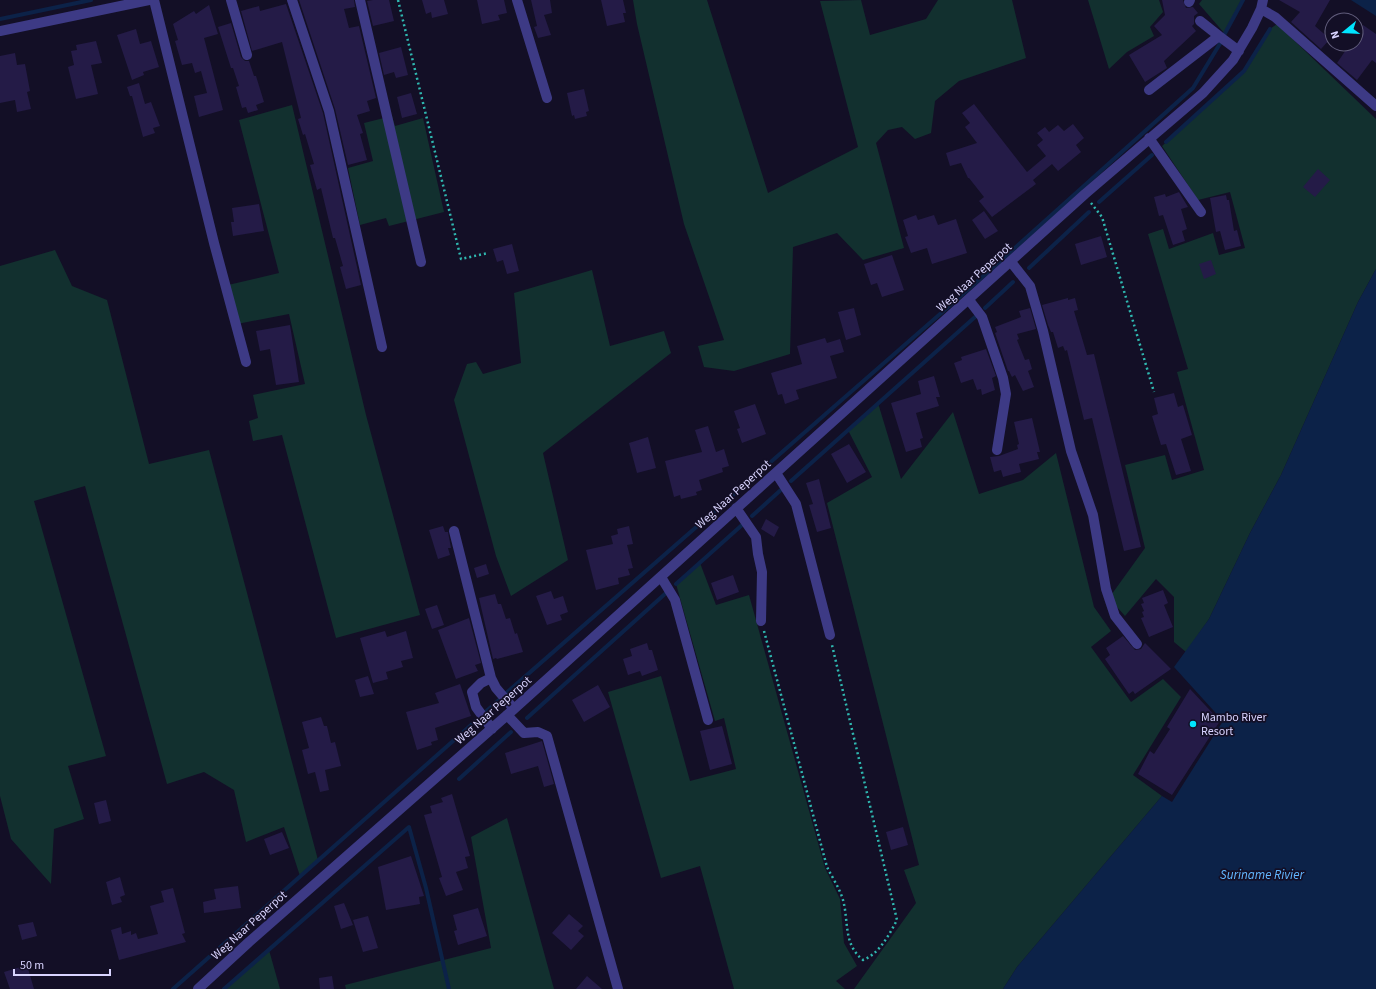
<svg xmlns="http://www.w3.org/2000/svg" width="1376" height="989" viewBox="0 0 1376 989" font-family="'Source Sans 3',sans-serif">
	<style>
		.green { fill: #12302f }
		.water { fill: #0c2248 }
		.lines { fill: none; stroke-linecap: round; stroke-linejoin: round }
		.stream { stroke: #0c2248; stroke-width: 4 }
		.building { fill: #241b47 }
		.path { stroke: #2fb8b0; stroke-width: 2.5; stroke-dasharray: 2 3; stroke-linecap: butt }
		.minor { stroke: #3d3a85; stroke-width: 10 }
		.poi-dot { fill: #00e5ff; stroke: #130f26; stroke-width: 1.5 }
		.labels { text-anchor: middle; stroke-width: 3.5; stroke-linejoin: round; paint-order: stroke }
		.street-label { font-size: 12px; fill: #d9d4ff; stroke: #130f26 }
		.poi-label { font-size: 12px; fill: #d9d4ff; stroke: #130f26; text-anchor: start }
		.water-label { font-size: 13px; font-style: italic; fill: #62b6ff; stroke: #130f26 }
	</style>
	<rect width="100%" height="100%" fill="#130f26"/>
	<path class="green" d="M633,0H707L768,193L858,147L820,1L861,0L870,35L926,19L938,0H1012L1026,58L959,81L935,101L931,133L915,139L902,127L888,130L876,143L904,248L863,260L837,233L793,247L790,354L734,371L704,367L698,346L724,340L684,224L637,24Z
		M1088,0H1159L1163,12L1150,27L1154,36L1127,52L1109,69Z
		M1202,0H1243L1225,34L1199,4Z
		M1277,24L1376,119V269L1358,302L1281,475L1250,533L1209,619L1186,652L1174,642V597L1156,579L1125,616L1109,598L1145,548L1125,465L1165,455L1172,480L1204,470L1177,372L1188,369L1148,234L1163,229L1169,249L1213,233L1219,255L1245,248L1230,192L1198,200L1162,146L1244,71L1270,29Z
		M292,105L366,415L420,615L336,638L282,435L253,441L249,421L258,418L253,395L305,384L289,314L237,324L228,285L279,273L239,120Z
		M392,116L395,126L423,118L444,212L389,226L386,218L360,225L348,168L373,161L364,123Z
		M55,250L72,286L107,300L149,464L209,450L318,860L300,876L284,827L246,842L234,790L204,772L167,784L85,486L34,501L106,756L68,766L84,819L54,829L51,884L11,839L0,796V266Z
		M592,270L610,346L664,331L671,353L543,453L568,560L511,596L496,556L454,400L467,364L476,362L483,374L521,363L514,293Z
		M878,403L901,479L953,412L979,494L1023,480L1056,453L1094,607L1111,631L1091,647L1131,702L1163,679L1181,697L1133,775L1162,796L1017,967L1003,989H854L916,903L904,870L919,865L827,503L872,477L848,430Z
		M700,563L716,605L749,595L825,868L840,899L844,943L857,966L836,981L845,989H734L700,866L661,878L608,692L661,676L690,781L736,769L724,718L715,721L676,584Z
		M507,818L554,989H346L345,985L491,948L471,837Z
		M269,950L280,989H224Z"/>
	<path class="water" d="M1352,0H1376V16L1351,0Z
		M1376,269V989H1003L1017,967L1162,796L1172,802L1223,721L1174,667L1209,619L1250,533L1281,475L1358,302Z"/>
	<g class="lines">
		<path class="stream" d="M0,19L91,0
			M1223,37L1243,0
			M1166,142L1244,71L1270,29
			M1099,202L1152,155
			M1029,268L1089,212
			M985,308L1013,282
			M791,481L975,317
			M752,516L783,488
			M676,584L742,525
			M504,695L987,273L1193,88L1221,42
			M483,714L499,700
			M527,718L666,593
			M459,779L511,732
			M173,989L479,718
			M224,989L409,827L426,888L449,989"/>
	</g>
	<path class="building" d="M299,0H354L355,7L344,9L349,28L359,26L376,98L367,101L370,111L357,115L363,133L360,134L367,160L348,165L335,109Z
		M373,0H389L394,21L373,26L367,1Z
		M422,0H444L448,14L432,18L431,12L426,14Z
		M477,0H504L507,13L498,15L500,20L482,24Z
		M531,0H550L552,13L544,15L551,35L538,38L534,27L537,26Z
		M601,0H623L626,13H623L625,22L607,26Z
		M1162,0H1183L1186,8L1193,7L1198,13L1194,16V24L1192,26L1196,31L1164,61L1167,68L1145,82L1129,55L1162,35L1154,26L1165,15Z
		M1279,0H1330L1315,26L1330,39L1321,49L1291,22L1300,12Z
		M286,4L323,113L361,285L346,289L340,267L343,266L335,238H333L321,188L317,190L310,165L314,164L305,134L303,135L298,119L301,118L282,42L252,51L241,11L259,6L260,11Z
		M209,5L218,34L204,38L223,110L199,117L194,96L207,93L201,71L195,73L192,63L182,65L175,41L178,40L173,24L194,11L196,14Z
		M231,23L241,57L245,61H249L254,76H256L264,102L256,105L258,110L248,113L246,107L242,108L236,87L239,86L233,68H231L218,27Z
		M1363,25L1376,34V63L1372,60L1357,80L1337,63L1350,44H1356V35Z
		M136,29L140,44L151,41L159,67L143,72L144,75L132,80L117,35Z
		M96,41L102,63L91,65L98,94L76,99L68,67L74,65L71,51L77,50L76,45Z
		M401,47L408,75L396,78L394,72L384,75L379,53Z
		M15,53L17,65L25,64L30,91L27,92L31,109L17,112L15,100L0,103V56Z
		M139,83L145,104L151,102L160,126L153,128L155,133L143,137L132,96H130L127,87Z
		M584,89L589,111L586,112L587,116L575,119L574,115L572,116L567,93Z
		M411,93L417,114L402,118L397,97Z
		M974,104L1027,172L1046,156L1037,145L1043,140L1037,133L1045,127L1049,132L1058,125L1064,131L1073,124L1084,138L1076,145L1081,152L1058,171L1052,164L1033,180L1036,184L992,217L979,201L984,197L969,178H968L961,163L950,166L946,153L977,143L965,127L970,123L962,113Z
		M1318,169L1330,180L1315,197L1303,187Z
		M1179,192L1188,207L1181,209L1187,229L1182,231L1185,241L1173,245L1163,215L1159,216L1154,197L1165,194L1166,197Z
		M1226,195L1227,200H1229L1234,231L1237,230L1241,246L1225,250L1220,231L1216,232L1210,198Z
		M259,204L264,231L233,236L231,222H234L232,208Z
		M984,211L998,231L985,239L972,220Z
		M916,215L918,220L934,215L938,225L956,219L967,253L932,264L927,248L911,253L905,237L908,236L903,220Z
		M1101,236L1107,257L1081,265L1075,244Z
		M512,244L519,271L507,274L503,260L497,262L493,249Z
		M892,255L904,290L882,297L877,283L871,285L864,264Z
		M1211,260L1216,274L1204,279L1199,264Z
		M1068,298V300L1075,298L1078,310L1074,311L1087,355L1094,354L1141,547L1124,551L1092,418L1084,420L1067,350L1065,351L1063,346L1058,348L1053,332H1051L1048,325L1042,305Z
		M854,308L861,335L846,340L838,312Z
		M1030,308L1036,329L1017,334L1019,339L1017,340L1025,360L1029,359L1032,369L1028,371L1034,387L1023,391L1015,375L1012,377L1009,371H1008L995,333L997,332L995,327L1021,317L1019,311Z
		M290,325L299,382L276,385L270,349L260,351L256,331Z
		M825,338L827,343L840,339L844,352L830,356L837,378L796,390L799,399L785,404L782,394L778,395L771,373L802,364L797,346Z
		M986,349L996,376L992,378L995,390L982,395L981,389L977,390L973,379L961,383L954,363L962,360L961,357Z
		M934,376L940,397H936L939,406L916,413L923,438L920,439L922,447L906,452L891,403L921,394L918,381Z
		M1174,393L1178,407L1183,405L1192,435L1181,439L1191,471L1176,475L1166,444L1161,445L1152,416L1158,414L1154,398Z
		M755,404L766,434L742,443L737,429L740,428L734,411Z
		M1032,418L1040,452H1037L1039,459L1019,464L1021,472L1003,477L1001,470L994,472L990,457L999,456L1018,449L1017,445L1019,444L1014,422Z
		M708,426L716,452L724,449L729,466L722,468L723,472L699,480L702,490L696,492L697,495L681,499L680,495L674,497L665,461L702,452L695,430Z
		M648,437L656,468L637,473L629,443Z
		M849,444L866,472L847,483L831,454Z
		M819,479L831,528L817,532L809,505L813,504L806,483Z
		M766,519L779,527L774,537L761,529Z
		M443,526L445,532H448L451,548H448L450,555L438,559L429,530Z
		M629,526L633,544L627,545L633,568L628,569L630,575L618,578L619,584L596,590L586,550L613,544L611,536L618,534L617,529Z
		M486,564L489,574L477,578L474,568Z
		M733,575L739,592L717,600L711,583Z
		M1163,590L1168,603L1164,605L1173,627L1149,637L1141,618L1144,617L1142,612L1144,611L1141,604L1144,603L1142,598Z
		M551,591L554,599L563,596L568,612L560,615L562,620L547,625L536,596Z
		M495,594L498,604H501L506,619L510,618L515,634L517,633L523,652L497,659L496,658L493,659L479,598Z
		M437,605L444,625L432,629L425,609Z
		M469,618L481,663L475,665L478,671L456,679L438,630Z
		M385,631L387,637L406,631L413,658L401,661L403,667L386,672L388,679L373,683L360,638Z
		M1123,636L1135,650L1141,649L1145,643L1171,669L1135,694L1133,691L1129,694L1105,659L1110,655L1106,648Z
		M647,643L649,650H652L658,670L642,676L640,671L628,675L623,659L632,656L630,649Z
		M368,676L374,694L360,697L355,680Z
		M460,684L471,716L435,728L438,740L431,742L432,745L417,750L406,712L439,703L435,693Z
		M598,685L610,707L584,722L572,700Z
		M1190,689L1220,721L1172,795L1138,774L1150,751L1154,754L1170,729L1167,727Z
		M321,717L324,726H327L331,743L335,742L341,766L325,770L329,790L320,792L315,772L308,774L302,750L309,748L302,722Z
		M722,726L732,764L710,770L700,731Z
		M542,741L554,784L544,787L538,766L511,774L505,753Z
		M452,794L470,856L465,857L468,868L456,872L463,890L446,896L439,878L442,877L424,815L432,813L430,806L443,802L441,798Z
		M106,800L111,821L99,824L94,803Z
		M903,827L908,845L891,850L886,832Z
		M282,832L289,848L270,855L264,839Z
		M411,856L424,896L419,897L420,904L386,910L378,867Z
		M120,877L125,895L120,897L122,902L112,905L106,882Z
		M238,886L241,908L204,913L203,902L216,899L214,889Z
		M173,888L185,933L182,934L186,942L119,960L111,930L121,927L122,934L131,931V935L136,933L138,939L158,934L150,906L164,902L161,891Z
		M344,903L353,925L341,929L334,906Z
		M478,908L487,936L458,945L454,931L457,930L453,915Z
		M569,914L583,926L578,931L584,936L571,950L552,933Z
		M368,916L378,948L363,952L353,920Z
		M33,922L37,936L22,940L18,925Z
		M27,965L34,989H10L4,972Z
		M332,976L334,989H320L319,978Z
		M587,976L602,989H576Z"/>
	<g class="lines">
		<path class="path" d="M398,0L461,259L488,253
			M1091,203L1102,217L1154,392
			M764,631L827,867C832,877 840,889 843,900C849,922 843,944 863,960C879,954 889,935 897,920L832,645"/>
		<path class="minor" d="M154,0L214,243L246,362
			M231,0L247,55
			M292,0L329,111L382,347
			M360,0L421,262
			M517,0L547,98
			M1189,2L1190,0
			M1261,9L1275,17L1376,106
			M1200,21L1219,36
			M0,31L149,0
			M1149,90L1219,36L1239,51
			M1149,138L1201,212
			M1011,262L1030,286L1043,331L1071,451L1093,515L1106,589L1115,616L1137,644
			M969,300L982,317L1003,378L1006,394L997,450
			M776,473L796,504L830,635
			M736,508L756,537L758,554L762,572L761,621
			M454,531L491,678L496,688L514,709
			M661,577L675,600L708,720
			M491,678L481,683L472,692L476,707L492,729
			M507,715L524,733L538,732L547,736L618,989
			M198,989L249,942L514,709L1085,194L1203,93L1233,60L1252,28L1261,9L1263,0"/>
	</g>
	<circle class="poi-dot" cx="1193" cy="724" r="4"/>
	<g class="labels">
		<g class="street-label">
			<text transform="translate(974 277) rotate(-42)" y="4">Weg Naar Peperpot</text>
			<text transform="translate(733 494) rotate(-42)" y="4">Weg Naar Peperpot</text>
			<text transform="translate(493 710) rotate(-41)" y="4">Weg Naar Peperpot</text>
			<text transform="translate(249 925) rotate(-42)" y="4">Weg Naar Peperpot</text>
		</g>
		<g class="poi-label">
			<text x="1201" y="721">Mambo River<tspan x="1201" dy="14">Resort</tspan></text>
		</g>
		<g class="water-label">
			<text x="1262" y="879">Suriname Rivier</text>
		</g>
	</g>
	<g transform="translate(1344 32) rotate(252)"><circle r="19" fill="#130f26" stroke="#625e7d"/>
	<path d="M0-3L7 15L0 10L-7 15Z" fill="#00e5ff"/>
	<text y="-6" font-size="11" font-weight="bold" text-anchor="middle" fill="#d9d4ff">N</text>
	</g>
	<path d="M14 969v6h96v-6" fill="none" stroke="#d9d4ff" stroke-width="2"/>
	<text x="20" y="969" font-size="12" fill="#d9d4ff" stroke="#130f26" stroke-width="3" paint-order="stroke">50 m</text>
</svg>
